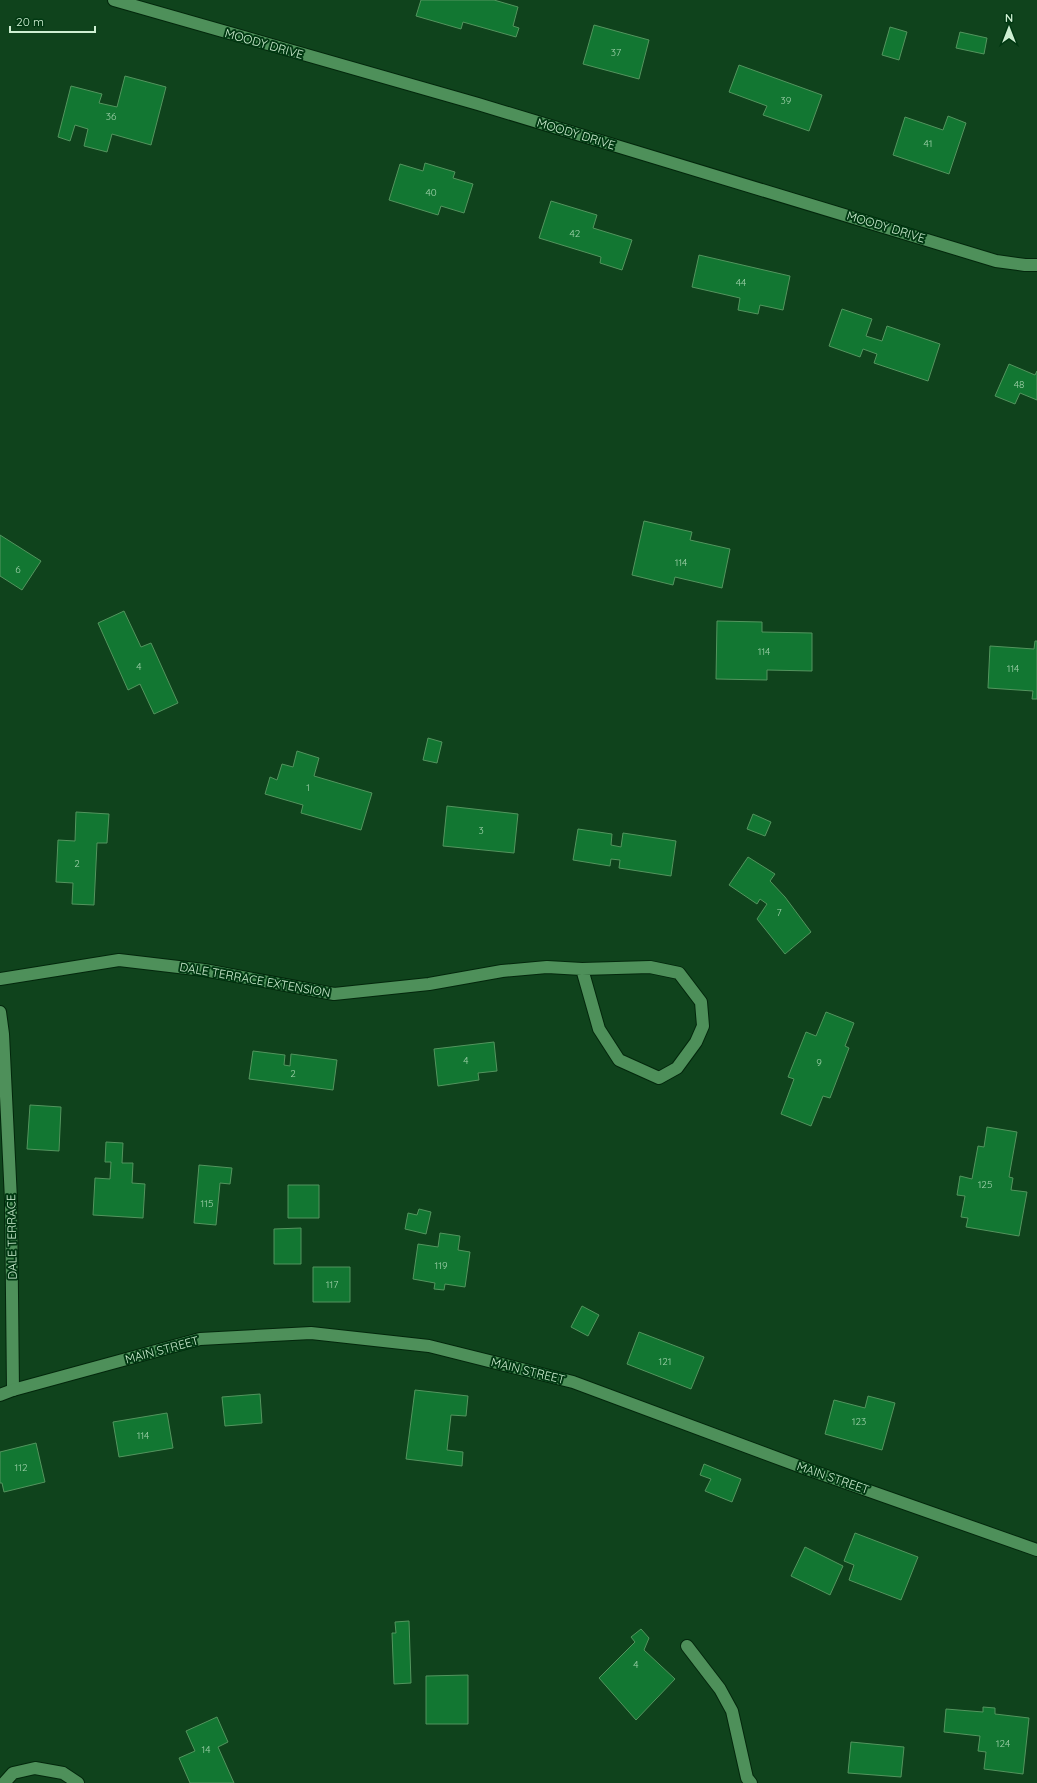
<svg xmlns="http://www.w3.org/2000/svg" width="1037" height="1783" viewBox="0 0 1037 1783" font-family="Quicksand,sans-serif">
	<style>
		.building { fill: #127732; stroke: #53955e }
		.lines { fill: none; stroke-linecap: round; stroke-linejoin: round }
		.lane-casing { stroke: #03270c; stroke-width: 14 }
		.street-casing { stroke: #03270c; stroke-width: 14 }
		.secondary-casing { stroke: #03270c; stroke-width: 14 }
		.lane { stroke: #4e905a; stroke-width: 12 }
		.street { stroke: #4e905a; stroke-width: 12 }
		.secondary { stroke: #4e905a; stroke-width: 12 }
		.labels { text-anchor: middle; stroke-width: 4; stroke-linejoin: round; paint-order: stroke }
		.number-label { font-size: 10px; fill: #9fd1aa }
		.street-label { font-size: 12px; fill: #ceefd2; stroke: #013812 }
	</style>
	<rect width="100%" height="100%" fill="#0f431c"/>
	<path class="building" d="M421,0H494L518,7L513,26L519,28L516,37L463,22L461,29L416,16Z
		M594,25L649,40L639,79L583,64Z
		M890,27L907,32L899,60L882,55Z
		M960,32L987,38L984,54L956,48Z
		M739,65L822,95L809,131L763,115L767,106L729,92Z
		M125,76L166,87L151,145L112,134L107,152L84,146L88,129L75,125L70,141L58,137L71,86L102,94L99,103L117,107Z
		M948,116L966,123L949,174L893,155L905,117L943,130Z
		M425,163L455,172L453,178L473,184L464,213L441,206L438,215L389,200L400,164L423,171Z
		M551,201L597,215L593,228L632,240L622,270L600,263L601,257L539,238Z
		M699,255L790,276L783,310L760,305L758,314L738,310L740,298L692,287Z
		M842,309L872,319L866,336L882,341L887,326L940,344L928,381L874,363L877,354L863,349L860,357L829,346Z
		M1009,364L1035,375L1037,371V400L1020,393L1015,404L995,396Z
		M644,521L692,532L690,540L730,549L722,588L675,577L673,585L632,575Z
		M0,535L41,561L22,590L0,576Z
		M124,611L141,647L151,643L178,703L154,714L140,684L128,690L98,623Z
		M717,621L762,622V632L812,633V671L767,670V680L716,679Z
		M1035,641H1037V699H1032L1033,691L988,688L990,646L1034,649Z
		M428,738L442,742L437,763L423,760Z
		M297,751L319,758L314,776L372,793L361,830L301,813L303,805L265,794L270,777L277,780L282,764L293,767Z
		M447,806L518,814L514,853L443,846Z
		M76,812L109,814L107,843H97L94,905L72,904L73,883L56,882L58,840L75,841Z
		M753,814L771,822L765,836L747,829Z
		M578,829L612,834L611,845L621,847L623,833L676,841L671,876L619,868L620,860L611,859L610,866L573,860Z
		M748,857L775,874L770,881L785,897L811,932L785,954L757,919L767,904L760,899L757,904L729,885Z
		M826,1012L854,1023L845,1046L849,1048L830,1098L823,1096L811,1126L781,1114L794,1079L788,1077L806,1032L816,1036Z
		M494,1042L497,1071L478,1073L479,1080L438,1086L434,1049Z
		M253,1051L285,1055L284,1065L290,1066L291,1054L337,1060L333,1090L249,1079Z
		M30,1105L61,1107L59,1151L27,1149Z
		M987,1127L1017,1132L1009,1177L1013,1178L1011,1190L1027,1192L1019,1236L966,1227L968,1218L961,1217L965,1196L957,1195L960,1176L972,1179L978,1146L984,1147Z
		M106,1142L123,1143L122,1163H133L132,1183L145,1184L143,1218L93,1215L95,1178L110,1179L111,1162H105Z
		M199,1165L232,1168L230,1184L220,1183L216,1225L194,1223Z
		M288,1185H319V1218H288Z
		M419,1209L431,1212L426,1234L405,1229L408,1213L417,1215Z
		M301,1228V1264H274V1229Z
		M440,1233L460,1236L458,1250L470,1252L465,1287L445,1284L444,1290L434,1289L435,1283L413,1279L418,1244L438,1247Z
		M313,1267H350V1302H313Z
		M582,1306L599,1315L588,1336L571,1327Z
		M639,1332L704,1357L691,1389L627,1364Z
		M415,1390L468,1396L466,1416L451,1415L447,1450L463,1452L462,1466L406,1459Z
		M260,1394L262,1423L225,1426L222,1397Z
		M868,1396L895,1403L882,1450L825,1434L834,1400L865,1408Z
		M167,1413L173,1448L119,1457L113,1422Z
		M36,1443L45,1482L4,1492L2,1483H0V1452Z
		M704,1464L741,1479L732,1502L705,1491L711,1479L700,1475Z
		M855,1533L918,1557L901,1600L849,1580L854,1565L844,1561Z
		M805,1547L843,1566L830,1595L791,1576Z
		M409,1621L411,1683L394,1684L392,1633H396L395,1622Z
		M641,1629L649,1638L644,1650L675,1679L636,1720L599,1678L635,1642L631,1637Z
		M468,1675V1724H426V1676Z
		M983,1707L995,1708V1714L1029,1718L1023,1774L984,1769L986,1752L978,1751L980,1736L944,1732L946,1709L983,1712Z
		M217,1717L228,1742L218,1747L234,1783H190L179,1758L195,1751L186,1731Z
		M851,1742L904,1747L901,1777L848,1773Z"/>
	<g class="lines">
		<defs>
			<path id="lane" d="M687,1646L720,1689L732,1711L747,1778L751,1783"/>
			<path id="street" d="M114,0L478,104L996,261L1025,265H1037
				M0,979L119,960L204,970L334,994L429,984L502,971L547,967L582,969L650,967L679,973L701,1002L703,1026L696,1042L677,1068L659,1078L619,1060L599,1029L582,969
				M0,1012L3,1034L11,1200L13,1390
				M4,1783L13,1773L35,1768L63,1773L78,1783"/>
			<path id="secondary" d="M0,1395L13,1390L200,1339L311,1333L429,1346L573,1382L804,1468L1037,1550"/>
		</defs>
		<use href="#lane" class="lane-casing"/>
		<use href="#street" class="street-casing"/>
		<use href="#secondary" class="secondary-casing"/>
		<use href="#lane" class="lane"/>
		<use href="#street" class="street"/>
		<use href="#secondary" class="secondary"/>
	</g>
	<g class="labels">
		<g class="number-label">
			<text x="616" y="56">37</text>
			<text x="786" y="104">39</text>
			<text x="111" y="120">36</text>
			<text x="928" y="147">41</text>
			<text x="431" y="196">40</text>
			<text x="575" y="237">42</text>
			<text x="741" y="286">44</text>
			<text x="1019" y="388">48</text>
			<text x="681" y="566">114</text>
			<text x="18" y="573">6</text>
			<text x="764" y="655">114</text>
			<text x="139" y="670">4</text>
			<text x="1013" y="672">114</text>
			<text x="308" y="791">1</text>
			<text x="481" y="834">3</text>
			<text x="77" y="867">2</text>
			<text x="779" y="916">7</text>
			<text x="466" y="1064">4</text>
			<text x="819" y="1066">9</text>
			<text x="293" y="1077">2</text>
			<text x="985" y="1188">125</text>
			<text x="207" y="1207">115</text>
			<text x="441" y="1269">119</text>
			<text x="332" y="1288">117</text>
			<text x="665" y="1365">121</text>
			<text x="859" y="1425">123</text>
			<text x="143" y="1439">114</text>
			<text x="21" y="1471">112</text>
			<text x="636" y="1668">4</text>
			<text x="1003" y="1747">124</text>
			<text x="206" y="1753">14</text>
		</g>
		<g class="street-label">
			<text transform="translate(264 44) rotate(16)" y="4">MOODY DRIVE</text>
			<text transform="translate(576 134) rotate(17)" y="4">MOODY DRIVE</text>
			<text transform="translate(886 227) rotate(17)" y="4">MOODY DRIVE</text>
			<text transform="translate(255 980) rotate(10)" y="4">DALE TERRACE EXTENSION</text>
			<text transform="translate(12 1237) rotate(-91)" y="4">DALE TERRACE</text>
			<text transform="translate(162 1350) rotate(-15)" y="4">MAIN STREET</text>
			<text transform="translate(528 1371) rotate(14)" y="4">MAIN STREET</text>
			<text transform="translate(833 1478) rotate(19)" y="4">MAIN STREET</text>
		</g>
	</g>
	<g transform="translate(1009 28)" stroke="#013812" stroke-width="3" paint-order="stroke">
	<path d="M0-3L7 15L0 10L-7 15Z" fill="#ceefd2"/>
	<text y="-6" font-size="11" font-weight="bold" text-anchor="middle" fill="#ceefd2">N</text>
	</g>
	<path d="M10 26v6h85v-6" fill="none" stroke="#ceefd2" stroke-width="2"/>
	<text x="16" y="26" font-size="12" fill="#ceefd2" stroke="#013812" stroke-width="3" paint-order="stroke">20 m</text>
</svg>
